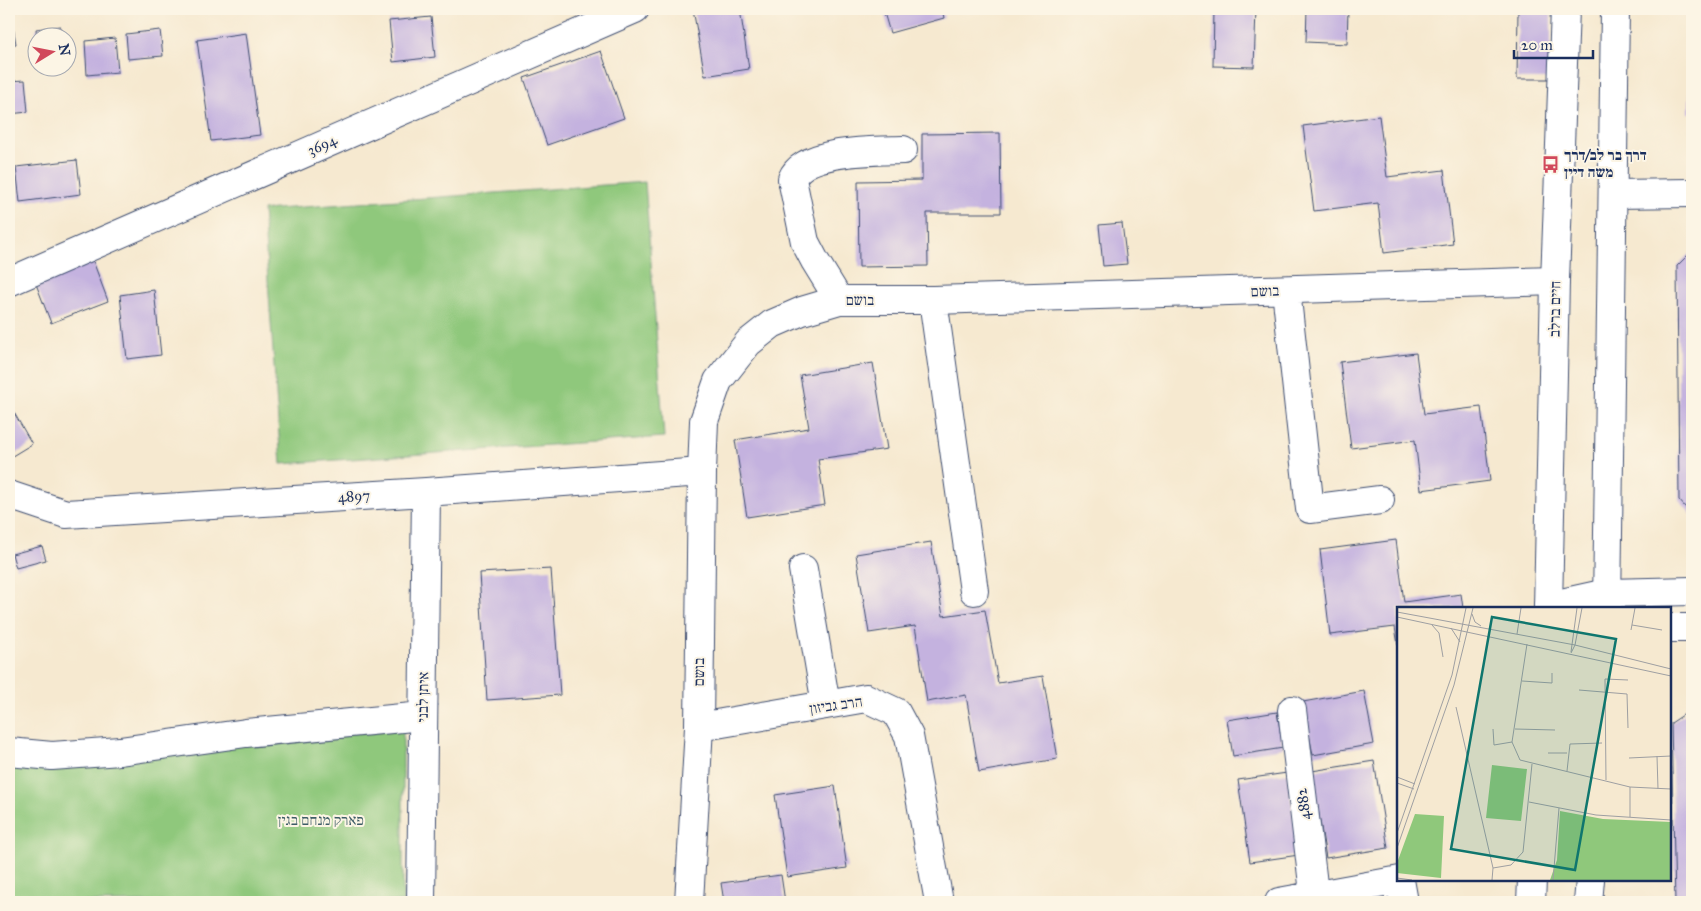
<svg xmlns="http://www.w3.org/2000/svg" width="1701" height="911" viewBox="0 0 1701 911" font-family="'IM FELL Great Primer','Frank Ruhl Libre',serif">
	<style>
		.green { fill: #8fc87b; stroke: #557c6c }
		.building { fill: #c4b2df }
		.lines { fill: none; stroke-linecap: round; stroke-linejoin: round }
		.minor-casing { stroke: #3c4b6f; stroke-width: 30 }
		.major-casing { stroke: #3c4b6f; stroke-width: 30 }
		.minor { stroke: #fff; stroke-width: 28 }
		.major { stroke: #fff; stroke-width: 28 }
		.labels { text-anchor: middle; stroke-width: 4; stroke-linejoin: round; paint-order: stroke }
		.street-label { font-size: 15px; fill: #1b2f5e; stroke: #fcf5e5 }
		.poi-label { font-size: 15px; font-weight: bold; fill: #1b2f5e; stroke: #fcf5e5; text-anchor: start }
		.park-label { font-size: 15px; fill: #3e5d67; stroke: #fcf5e5 }
		.inset-road { fill: none; stroke: #9e9fa2; stroke-width: 1 }
		.view { fill: #0f766e; fill-opacity: 0.15; stroke: #0f766e; stroke-width: 2.5 }
		.inset-edge { fill: none; stroke: #1b2f5e; stroke-width: 2.5 }
	</style>
	<rect width="100%" height="100%" fill="#fcf5e5"/>
	<filter id="ink" filterUnits="userSpaceOnUse"><feTurbulence type="fractalNoise" baseFrequency=".02" numOctaves="2"/><feDisplacementMap in="SourceGraphic" scale="10" xChannelSelector="R" yChannelSelector="G"/><feConvolveMatrix kernelMatrix="1 2 1 2 8 2 1 2 1" color-interpolation-filters="sRGB"/></filter>
	<filter id="wash" filterUnits="userSpaceOnUse"><feTurbulence type="fractalNoise" baseFrequency=".0096" numOctaves="4" result="noise"/><feDisplacementMap in="SourceGraphic" scale="20" xChannelSelector="R" yChannelSelector="G"/><feGaussianBlur stdDeviation="1.12" result="paint"/><feColorMatrix in="noise" values="0 0 0 0 0 0 0 0 0 0 0 0 0 0 0 0 0 1.4 0 .05"/><feComposite in="paint" operator="in"/></filter>
	<g filter="url(#wash)">
		<rect width="100%" height="100%" fill="#f6e9d0"/>
		<path class="green" d="M645,182L664,437L281,464L263,210Z
			M403,728V902H9V762Z"/>
		<g id="blocks">
			<path class="building" d="M9,9H10L16,44L9,45Z
				M354,9H386L387,10L354,13Z
				M693,9H740L749,69L705,76Z
				M883,9H942L944,18L890,33Z
				M1214,9H1256L1254,67L1213,66Z
				M1307,9H1348L1347,44L1306,42Z
				M1518,9H1551V79H1517Z
				M431,17L435,57L393,62L389,21Z
				M60,26L61,38H37L36,29Z
				M1691,27H1692V113H1689Z
				M160,30L163,56L128,59L126,34Z
				M246,33L260,135L211,141L197,40Z
				M115,38L118,72L87,75L85,41Z
				M601,51L624,118L547,145L524,78Z
				M25,80L28,112L9,114V81Z
				M1379,116L1387,177L1444,170L1453,244L1384,253L1378,203L1314,211L1303,126Z
				M1000,133L1001,213H927L928,266L859,267L858,181L922,180V134Z
				M77,160L81,194L20,202L16,167Z
				M1122,223L1127,264L1103,266L1099,225Z
				M1692,251V515L1679,500L1677,266Z
				M93,261L108,301L51,323L36,284Z
				M154,290L161,355L127,359L120,295Z
				M1416,353L1424,414L1481,407L1490,481L1421,490L1415,440L1351,448L1340,362Z
				M873,363L887,449L818,459L825,505L747,517L735,440L809,428L800,375Z
				M9,404L32,444L9,458Z
				M1396,540L1404,602L1461,594L1463,608H1398V645L1395,627L1330,635L1320,550Z
				M931,542L943,616L985,610L998,683L1043,676L1057,759L979,772L966,695L927,702L915,626L869,633L856,554Z
				M42,546L46,560L16,568L12,554Z
				M551,569L560,695L487,700L479,573Z
				M1364,691L1374,744L1313,755L1303,702Z
				M1692,709V902H1675L1671,723Z
				M1277,712L1283,748L1233,756L1227,720Z
				M1374,761L1388,848L1326,858L1312,771Z
				M1287,773L1299,855L1250,862L1238,780Z
				M835,786L847,868L787,877L775,795Z
				M781,875L785,902H724L721,883Z"/>
		</g>
	</g>
	<g filter="url(#ink)">
		<use href="#blocks" fill-opacity="0" stroke="#3c4b6f" stroke-width="1"/>
		<g class="lines">
			<defs>
				<path id="minor" d="M1613,194L1692,193
					M9,282L635,9
					M1286,290L1310,509L1380,500
					M839,300L815,261L805,242L792,179C804,149 875,151 903,150
					M933,300L974,591
					M9,495L66,514L426,492L702,472
					M803,569L826,705
					M1548,606L1607,593L1692,591
					M1670,628H1692
					M1292,710L1313,884L1309,897L1310,902
					M699,727L866,698L896,712L909,736L939,902
					M9,752L52,756L120,751L246,733L423,716
					M421,902L426,492
					M689,902L699,727L702,472L704,421L718,381L748,343L772,324L802,311L839,300H933L1555,281
					M1279,902L1400,880L1404,902"/>
				<path id="major" d="M1548,608L1555,281L1565,9
					M1607,608L1615,9
					M1531,902L1532,880
					M1588,902L1590,880"/>
			</defs>
			<use href="#minor" class="minor-casing"/>
			<use href="#major" class="major-casing"/>
			<use href="#minor" class="minor"/>
			<use href="#major" class="major"/>
		</g>
	</g>
	<defs>
		<symbol id="bus-bare" viewBox="-9 -9 18 18"><path d="M-5-6H5V4H4V6H2V4H-2V6H-4V4H-5ZM-3.5-4V0h7V-4ZM-3.5 1.2v1.5H-2V1.2ZM2 1.2v1.5H3.5V1.2Z" fill="#d1495b" stroke="#fcf5e5" stroke-width="2.5" paint-order="stroke"/></symbol>
	</defs>
	<g fill-rule="evenodd">
		<use href="#bus-bare" x="1538" y="152" width="25" height="25"/>
	</g>
	<g class="labels">
		<g class="street-label">
			<text transform="translate(322 145) rotate(-24)" y="5">3694</text>
			<text transform="translate(1265 291) rotate(-2)" y="5">בושם</text>
			<text x="860" y="305">בושם</text>
			<text transform="translate(1555 309) rotate(-89)" y="5">חיים ברלב</text>
			<text transform="translate(354 496) rotate(-4)" y="5">4897</text>
			<text transform="translate(699 672) rotate(-89)" y="5">בושם</text>
			<text transform="translate(423 697) rotate(-89)" y="5">איתן לבני</text>
			<text transform="translate(836 705) rotate(-8)" y="5">הרב גביזון</text>
			<text transform="translate(1303 804) rotate(-97)" y="5">4882</text>
		</g>
		<g class="poi-label">
			<text x="1564" y="160">דרך בר לב/דרך<tspan x="1564" dy="17">משה דיין</tspan></text>
		</g>
		<g class="park-label">
			<text x="321" y="825">פארק מנחם בגין</text>
		</g>
	</g>
	<g transform="translate(1397 607)">
		<rect width="274" height="274" fill="#f6e9d0"/>
		<path d="M95,158L130,162L124,214L89,211ZM163,204L206,212L274,215V273H153L160,253ZM18,207L47,209L44,271L0,266V256Z" fill="#8fc87b"/>
		<path class="inset-road" d="M0,5L178,38L274,62M75,7L78,15L84,19M0,10L274,69M35,18L42,26L46,50M235,18L265,23M54,21L63,35M234,23L238,1M120,27L124,1M130,37L115,135L123,153L233,180L274,182M174,45L180,1M174,46L178,38L185,1M125,74L155,76V66M182,83L230,87L231,121M59,100L96,261L95,273M96,122L97,138L115,135M118,122L158,123M151,146H170M260,149L261,182M232,151L274,149M170,164L173,137L205,136M0,170L18,177M209,173L208,72L231,73M0,176L17,182M233,180V210M132,195L199,208L274,213M0,226L55,68L69,1M0,241L57,78L76,1M96,261L114,258L126,245L135,157M0,271L15,273M156,273L162,201"/>
		<path class="view" d="M95,10L219,32L178,263L54,242Z"/>
		<rect width="274" height="274" class="inset-edge"/>
	</g>
	<rect width="1701" height="911" fill="none" stroke="#fcf5e5" stroke-width="30"/>
	<g transform="translate(52 52) rotate(80)"><circle r="24" fill="#fcf5e5" stroke="#a2a6af"/>
	<path d="M0-4L9 19L0 12L-9 19Z" fill="#d1495b"/>
	<text y="-8" font-size="14" font-weight="bold" text-anchor="middle" fill="#1b2f5e">N</text>
	</g>
	<path d="M1514 50v8h79v-8" fill="none" stroke="#1b2f5e" stroke-width="2.5"/>
	<text x="1521" y="50" font-size="15" fill="#1b2f5e" stroke="#fcf5e5" stroke-width="4" paint-order="stroke">20 m</text>
</svg>
